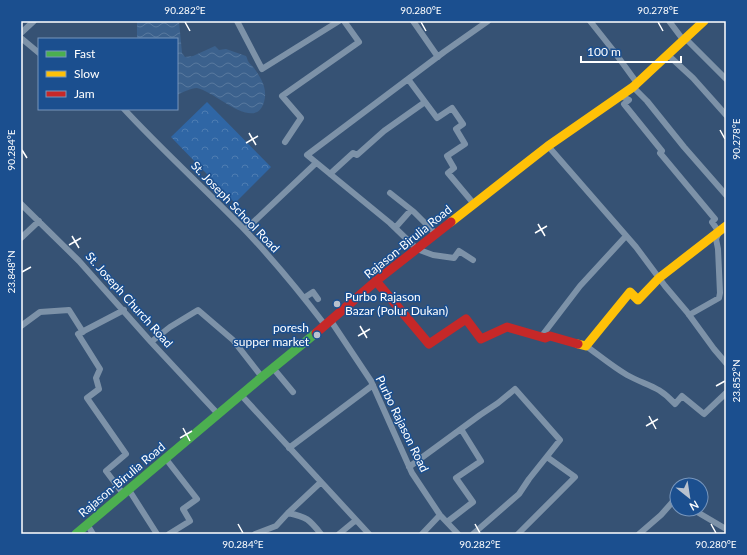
<svg xmlns="http://www.w3.org/2000/svg" width="747" height="555" viewBox="0 0 747 555" font-family="Lato,sans-serif">
	<style>
		.park { fill: url(#park-crowns) }
		.water { fill: url(#water-waves) }
		.lines { fill: none; stroke-linecap: round; stroke-linejoin: round }
		.street { stroke: #7d92a8; stroke-width: 6 }
		.fast { stroke: #4caf50; stroke-width: 9 }
		.slow { stroke: #ffc107; stroke-width: 9 }
		.jam { stroke: #c62828; stroke-width: 9 }
		.ticks { fill: none; stroke: #fff; stroke-width: 1.5 }
		.poi-dot { fill: #b9c2ce; stroke: #1b4f8f; stroke-width: 1.5 }
		.labels { text-anchor: middle; stroke-width: 3; stroke-linejoin: round; paint-order: stroke }
		.street-label { font-size: 12px; fill: #fff; stroke: #1b4f8f }
		.poi-label { font-size: 12px; fill: #fff; stroke: #1b4f8f; text-anchor: start }
		.neatline { fill: none; stroke: #fff; stroke-width: 1.5 }
		.ticks-label { font-size: 10px; text-anchor: middle; fill: #fff }
	</style>
	<defs>
		<pattern id="park-crowns" width="20" height="18" patternUnits="userSpaceOnUse"><rect width="20" height="18" fill="#2f66a5"/><path d="M2 6a3 3 0 1 1 6 0M12 15a3 3 0 1 1 6 0" fill="none" stroke="#4e7db2"/></pattern>
		<pattern id="water-waves" width="16" height="10" patternUnits="userSpaceOnUse"><rect width="16" height="10" fill="#3b618d"/><path d="M0 5q4-4 8 0t8 0" fill="none" stroke="#58799e"/></pattern>
	</defs>
	<rect width="100%" height="100%" fill="#365274"/>
	<path class="park" d="M207,102L271,167L235,203L171,137Z"/>
	<path class="water" d="M137,21H179L182,53L185,57L193,56L215,46L219,50L226,49L246,56C247,57 247,59 248,61C249,63 252,66 254,68C261,78 268,89 264,102C255,133 215,91 197,88C191,88 183,92 177,95V39H137Z"/>
	<g class="lines">
		<path class="street" d="M237,21L262,69L339,21
			M413,21L438,57
			M590,21L613,50L637,83
			M669,21L684,41
			M21,33L34,21
			M21,38L39,53
			M686,39L726,79
			M668,55L693,78L726,115
			M408,79L437,118L452,108L463,124L456,129L465,144L447,156L454,168L448,173L474,204
			M633,87L647,101L684,147L726,195
			M621,96L629,100L624,104L662,151L660,153L715,219L712,222L719,232L716,239L718,249L720,293L719,298L689,315
			M124,109C162,150 203,187 242,227C272,258 299,291 325,325
			M285,142L301,118L282,96L359,42L344,21
			M548,146L636,247L665,286L687,312L714,349L726,363
			M330,174L353,153L357,155L384,131L425,102
			M390,193L414,212L436,234
			M21,204L79,261L151,342L218,414
			M395,228L411,210
			M245,230L316,163
			M21,238L39,221
			M473,260L459,251L454,258L433,255L417,249L390,223L307,155L444,52L488,21
			M304,298L313,292L318,299
			M331,321L371,381L412,473L440,515L458,534
			M21,326L40,312L69,310L83,332
			M541,337L580,286L626,236
			M151,342L170,327L198,310L233,340L262,377
			M586,346C600,356 613,367 627,375C647,386 658,385 675,404L682,396L704,414L726,393
			M273,368L293,392
			M241,395L369,534
			M289,448L373,385
			M166,459L197,499L183,509L190,521L169,534
			M409,467L480,415L498,403L515,389L560,440L529,479L519,494L473,534
			M129,490L157,534
			M124,495L106,471L126,454L87,398L99,389L96,378L100,369L78,334L124,310
			M692,509L726,529
			M288,513C307,517 309,519 321,534
			M447,522L473,502L456,478L481,461L461,429
			M87,524L93,534
			M255,534L276,526L288,513L321,482
			M339,534L356,520
			M422,534L440,515
			M518,534L575,477L547,457
			M639,534L661,515L676,498L677,499"/>
		<path class="fast" d="M76,534L262,377L316,333"/>
		<path class="slow" d="M451,222L548,146L633,87L704,21
			M578,344L586,346L630,292L638,300L659,278L726,226"/>
		<path class="jam" d="M376,281L429,344L466,319L481,339L507,327L545,338L550,336L578,344
			M316,333L376,281L451,222"/>
	</g>
	<path class="ticks" d="M185,22L190,31M421,22L426,31M658,22L663,31M720,130L725,139M249,133L256,145M246,143L258,136M22,150L27,158M538,224L545,236M535,233L547,226M72,236L79,248M69,245L81,238M22,272L31,267M360,326L367,338M358,336L370,329M716,386L725,381M649,416L656,429M646,426L658,419M183,428L190,441M180,438L192,431M238,524L243,533M475,524L480,533M711,524L716,533"/>
	<g class="poi-dot">
		<circle cx="337" cy="304" r="4"/>
		<circle cx="317" cy="335" r="4"/>
	</g>
	<g class="labels">
		<g class="street-label">
			<text transform="translate(235 207) rotate(46)" y="4">St. Joseph School Road</text>
			<text transform="translate(408 242) rotate(-39)" y="4">Rajason-Birulia Road</text>
			<text transform="translate(129 300) rotate(48)" y="4">St. Joseph Church Road</text>
			<text transform="translate(402 424) rotate(64)" y="4">Purbo Rajason Road</text>
			<text transform="translate(122 480) rotate(-40)" y="4">Rajason-Birulia Road</text>
		</g>
		<g class="poi-label">
			<text x="345" y="301">Purbo Rajason<tspan x="345" dy="14">Bazar (Polur Dukan)</tspan></text>
			<text x="309" y="332" text-anchor="end">poresh<tspan x="309" dy="14">supper market</tspan></text>
		</g>
	</g>
	<rect width="747" height="555" fill="none" stroke="#1b4f8f" stroke-width="44"/>
	<rect x="38" y="38" width="140" height="72" fill="#1b4f8f" stroke="#7695bc"/>
	<rect x="46" y="51" width="20" height="6" fill="#4caf50" stroke="#7695bc"/>
	<text x="74" y="58" font-size="12" fill="#ffffff">Fast</text>
	<rect x="46" y="71" width="20" height="6" fill="#ffc107" stroke="#7695bc"/>
	<text x="74" y="78" font-size="12" fill="#ffffff">Slow</text>
	<rect x="46" y="91" width="20" height="6" fill="#c62828" stroke="#7695bc"/>
	<text x="74" y="98" font-size="12" fill="#ffffff">Jam</text>
	<g transform="translate(689 497) rotate(150)"><circle r="19" fill="#1b4f8f" stroke="#7695bc"/>
	<path d="M0-3L7 15L0 10L-7 15Z" fill="#b9c2ce"/>
	<text y="-6" font-size="11" font-weight="bold" text-anchor="middle" fill="#ffffff">N</text>
	</g>
	<path d="M581 56v6h100v-6" fill="none" stroke="#ffffff" stroke-width="2"/>
	<text x="587" y="56" font-size="12" fill="#ffffff" stroke="#1b4f8f" stroke-width="3" paint-order="stroke">100 m</text>
	<rect x="22" y="22" width="703" height="511" class="neatline"/>
	<g class="ticks-label">
		<text x="185" y="14">90.282°E</text>
		<text x="421" y="14">90.280°E</text>
		<text x="658" y="14">90.278°E</text>
		<text transform="translate(736 139) rotate(-90)" y="4">90.278°E</text>
		<text transform="translate(11 150) rotate(-90)" y="4">90.284°E</text>
		<text transform="translate(11 272) rotate(-90)" y="4">23.848°N</text>
		<text transform="translate(736 381) rotate(-90)" y="4">23.852°N</text>
		<text x="243" y="548">90.284°E</text>
		<text x="480" y="548">90.282°E</text>
		<text x="716" y="548">90.280°E</text>
	</g>
</svg>
